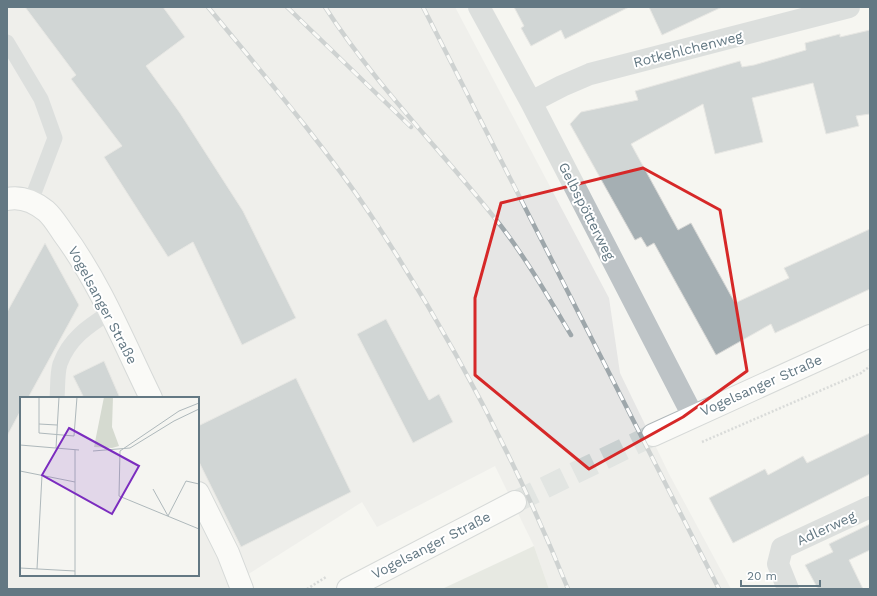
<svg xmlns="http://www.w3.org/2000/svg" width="877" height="596" viewBox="0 0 877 596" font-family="'Work Sans',sans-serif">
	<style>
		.built { fill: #e6e6e5; fill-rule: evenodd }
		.green { fill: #d5dad0 }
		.building { fill: #a5afb3; stroke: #d6d6d4 }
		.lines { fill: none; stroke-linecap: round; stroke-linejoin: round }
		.secondary-tunnel { stroke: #c9d0d0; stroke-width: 22; stroke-dasharray: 22 11; stroke-linecap: butt }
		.secondary-casing { stroke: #b0b7ba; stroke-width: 24 }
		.path { stroke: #b7bbbd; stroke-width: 2.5; stroke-dasharray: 2 2; stroke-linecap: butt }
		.lane { stroke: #bdc3c6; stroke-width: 15 }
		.street { stroke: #bdc3c6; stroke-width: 22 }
		.secondary { stroke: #fff; stroke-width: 22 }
		.rail-casing { stroke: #9ea7ab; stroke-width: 4.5 }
		.rail { stroke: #fff; stroke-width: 3; stroke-dasharray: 9; stroke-linecap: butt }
		.marked { fill: none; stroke: #d62828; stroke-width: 3; stroke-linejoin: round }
		.labels { text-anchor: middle; stroke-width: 4; stroke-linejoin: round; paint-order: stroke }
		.street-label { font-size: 14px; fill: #637883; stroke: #fff }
		.inset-road { fill: none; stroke: #aeb8bb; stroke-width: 1 }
		.view { fill: #7b2cbf; fill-opacity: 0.15; stroke: #7b2cbf; stroke-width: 2 }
		.inset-edge { fill: none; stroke: #637883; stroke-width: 2 }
	</style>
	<rect width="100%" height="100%" fill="#f5f5f1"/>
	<path class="built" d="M7,7H455L609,298L620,373L669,474L731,589H549L534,546L495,466L377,527L362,502L225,589H7ZM21,398H198V575H21Z"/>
	<path class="green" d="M534,546L549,589H442Z"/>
	<path class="building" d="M25,7H163L185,37L146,66L180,113L243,211L296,318L242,345L193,242L168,257L104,157L122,146L71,79L76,75Z
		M514,7H629L565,39L561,30L531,46L521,28L524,26Z
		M649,7H722L662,35Z
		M870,30V114L856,116L859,126L826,134L813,83L752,98L763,142L715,154L703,104L631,144L678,230L691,223L735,303L789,278L784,268L870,229V289L775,333L771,324L716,355L654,243L647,247L641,237L635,240L570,124L581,112L638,100L635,91L740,61L742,67L754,65L806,50L805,43L840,34V37Z
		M45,243L79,305L28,398H21V410L7,436V312Z
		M386,319L429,400L439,394L453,422L413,443L357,334Z
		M104,361L120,398H84L73,376Z
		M296,378L351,492L241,547L198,460V426Z
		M870,433V474L733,543L709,498L765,469L768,475L803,456L807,463Z
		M870,524V550L849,560L863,589H818L805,565L833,552L829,544Z"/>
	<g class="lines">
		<path class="secondary-tunnel" d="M515,502L653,435"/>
		<defs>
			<path id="secondary" d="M7,199C21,196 35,202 46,211C53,217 58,226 63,233C100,283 124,343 151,398
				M653,435L870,336
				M198,493L228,553L242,589
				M348,589L515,502"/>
		</defs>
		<use href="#secondary" class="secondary-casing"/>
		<path class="path" d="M702,442L861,373L870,366
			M307,589L326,577"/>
		<path class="lane" d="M7,42L41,99L55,138L31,201
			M57,398C58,387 57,374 60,364C69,339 88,326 109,313"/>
		<path class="street" d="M479,7L531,102L693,416
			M531,102L562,86L590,74L849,7
			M788,589L778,564L782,548L870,507"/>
		<use href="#secondary" class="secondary"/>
		<defs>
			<path id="rail" d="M208,7C263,74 321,141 370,214C448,331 515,458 568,589
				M287,7L411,127
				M325,7C376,86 443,152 501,226C527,260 549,298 571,335
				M423,7L719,589"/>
		</defs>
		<use href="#rail" class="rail-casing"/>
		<use href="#rail" class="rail"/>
	</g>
	<path d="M0 0H877V596H0ZM643,168L720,210L747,371L683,417L589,469L475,375V298L501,203Z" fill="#f5f5f1" fill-opacity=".55" fill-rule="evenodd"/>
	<path class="marked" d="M643,168L720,210L747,371L683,417L589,469L475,375V298L501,203Z"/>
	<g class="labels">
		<g class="street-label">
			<text transform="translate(688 49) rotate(-14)" y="5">Rotkehlchenweg</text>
			<text transform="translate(587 211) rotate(63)" y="5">Gelbspötterweg</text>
			<text transform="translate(103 305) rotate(62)" y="5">Vogelsanger Straße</text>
			<text transform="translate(761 385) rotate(-24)" y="5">Vogelsanger Straße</text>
			<text transform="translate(826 528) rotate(-25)" y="5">Adlerweg</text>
			<text transform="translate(431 545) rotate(-27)" y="5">Vogelsanger Straße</text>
		</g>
	</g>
	<g transform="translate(20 397)">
		<rect width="179" height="179" fill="#f5f5f1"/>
		<path d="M84,0H93L92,30L99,49L92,51L74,50Z" fill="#d5dad0"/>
		<path class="inset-road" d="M19,0V36L54,39L57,0M19,27L37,28M0,48L59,53M36,51L39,0M73,54L110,51L154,24L179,12M100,54L99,99L179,132M100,54L159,14L179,6M0,74L55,85M133,92L148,119M148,119L166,84L179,87M0,171L55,174M17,172L22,78M55,179V53"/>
		<path class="view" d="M49,31L119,69L92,117L22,78Z"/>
		<rect width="179" height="179" class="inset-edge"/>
	</g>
	<rect width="877" height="596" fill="none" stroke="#637883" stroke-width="16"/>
	<path d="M741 580v6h79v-6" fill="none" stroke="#637883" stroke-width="2"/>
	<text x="747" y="580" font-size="12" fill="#637883" stroke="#ffffff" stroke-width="3" paint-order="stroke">20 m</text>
</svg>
